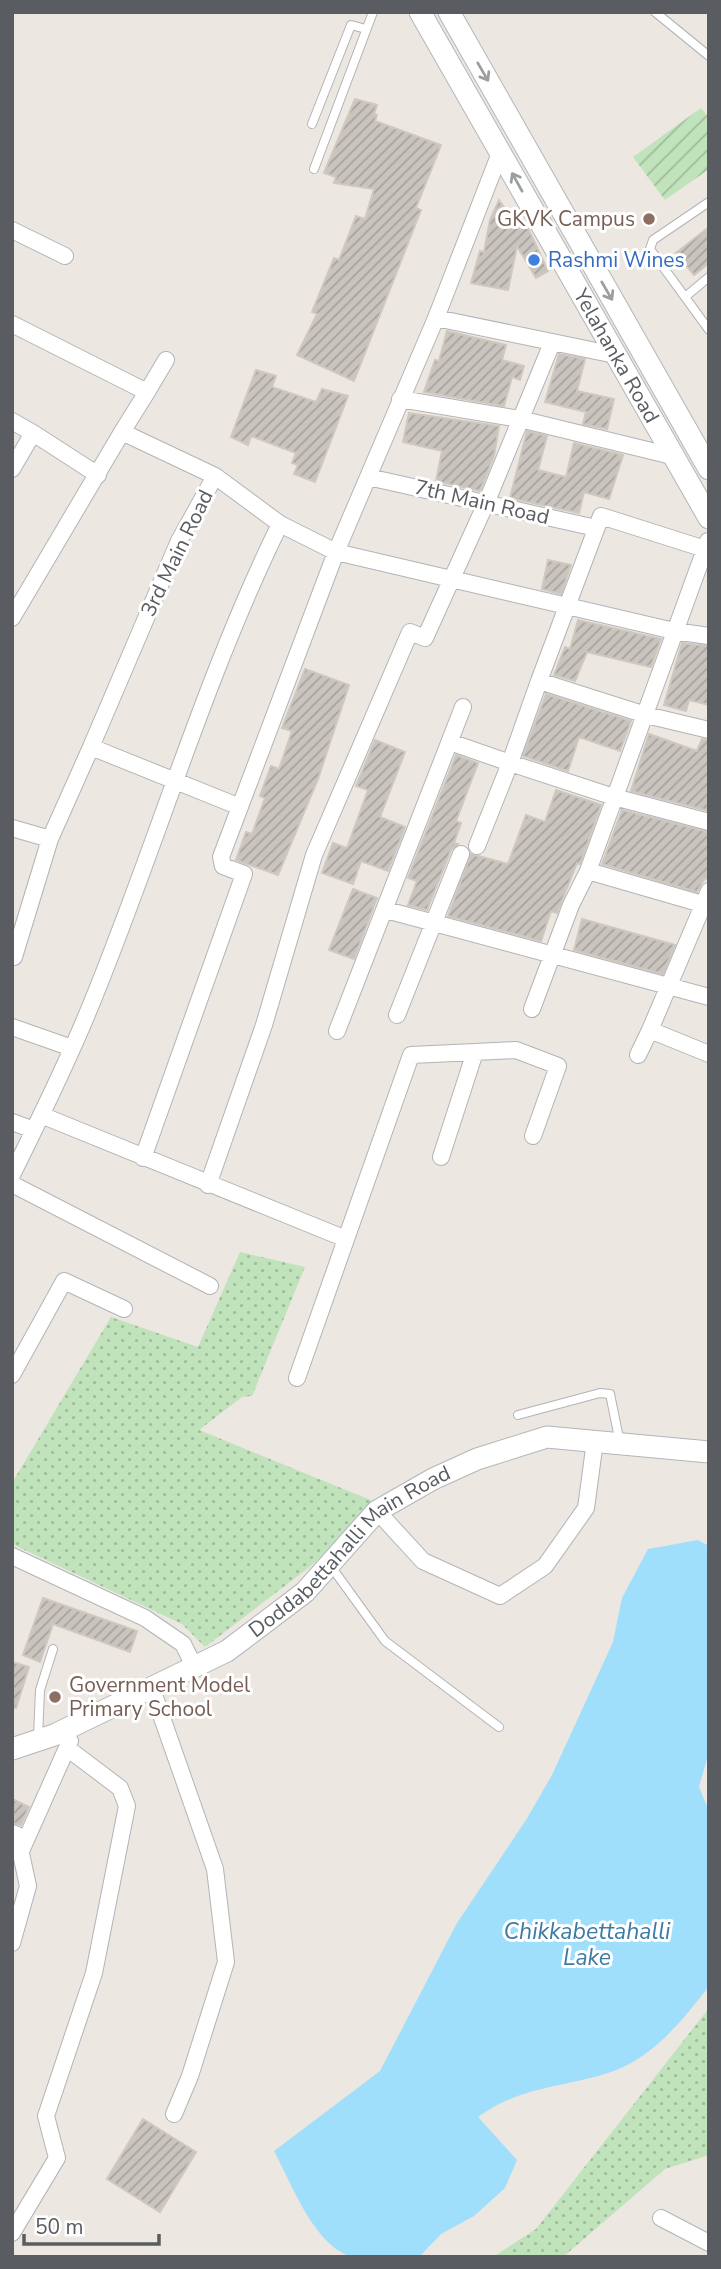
<svg xmlns="http://www.w3.org/2000/svg" width="721" height="2269" viewBox="0 0 721 2269" font-family="'Nunito Sans',sans-serif">
	<style>
		.grass { fill: url(#grass-dots) }
		.garden { fill: url(#garden-furrows) }
		.water { fill: #9fdffc }
		.building { fill: url(#building-hatch); stroke: #d0c8bf; stroke-width: 2 }
		.lines { fill: none; stroke-linecap: round; stroke-linejoin: round }
		.lane-casing { stroke: #b1b4b8; stroke-width: 10 }
		.street-casing { stroke: #b1b4b8; stroke-width: 18 }
		.secondary-casing { stroke: #b2b6bb; stroke-width: 23 }
		.lane { stroke: #fff; stroke-width: 8 }
		.street { stroke: #fff; stroke-width: 16 }
		.secondary { stroke: #fff; stroke-width: 21 }
		.oneway { stroke: #9b9ea0 }
		.education-dot { fill: #8d6e63; stroke: #fff; stroke-width: 2.5 }
		.shop-dot { fill: #3f7fe0; stroke: #fff; stroke-width: 2.5 }
		.labels { text-anchor: middle; stroke-width: 6; stroke-linejoin: round; paint-order: stroke }
		.education-label { font-size: 21px; fill: #785e54; stroke: #fff; text-anchor: end }
		.shop-label { font-size: 21px; fill: #366cbe; stroke: #fff; text-anchor: start }
		.street-label { font-size: 21px; fill: #595d61; stroke: #fff }
		.water-label { font-size: 23px; font-style: italic; fill: #3c7ba4; stroke: #fff }
	</style>
	<defs>
		<pattern id="grass-dots" width="8" height="8" patternUnits="userSpaceOnUse" patternTransform="scale(1.75)"><rect width="8" height="8" fill="#c1e3bc"/><path d="M2 2h.1M6 6h.1" fill="none" stroke="#a0bb9c" stroke-width="1.8" stroke-linecap="round"/></pattern>
		<pattern id="garden-furrows" width="10" height="10" patternUnits="userSpaceOnUse" patternTransform="scale(1.75)"><rect width="10" height="10" fill="#c1e3bc"/><path d="M-1 1l2-2M0 10L10 0M9 11l2-2" fill="none" stroke="#a0bb9c"/></pattern>
		<pattern id="building-hatch" width="6" height="6" patternUnits="userSpaceOnUse" patternTransform="scale(1.75)"><rect width="6" height="6" fill="#c9c4be"/><path d="M-1 1l2-2M0 6l6-6M5 7l2-2" fill="none" stroke="#a6a29e"/></pattern>
	</defs>
	<rect width="100%" height="100%" fill="#ece7e0"/>
	<path class="grass" d="M240,1252L305,1267L252,1396L242,1397L199,1430L373,1501L316,1562L205,1647L182,1624L12,1544V1483L111,1317L198,1347Z
		M709,2008V2155L665,2169L563,2257H493L536,2229Z"/>
	<path class="garden" d="M701,108L709,118V169L665,200L633,157Z"/>
	<path class="water" d="M698,1540L709,1546V1752L699,1787L709,1811V1986C684,2019 653,2057 614,2071C565,2088 522,2085 478,2117L517,2160L505,2188L474,2216L441,2234L421,2255C400,2256 376,2260 355,2257C316,2251 291,2182 274,2151L380,2071L457,1923L526,1820L552,1775L613,1642L622,1598L648,1549Z"/>
	<path class="building" d="M355,99L377,105L374,114L377,115L375,121L441,145L416,208L421,210L354,381L297,355L317,314L312,312L334,258L339,260L356,216L365,219L374,189L334,183L336,177L324,173Z
		M499,200L520,230L527,226L548,271L536,278L517,246L508,290L471,283L480,251L484,252L490,220Z
		M709,227V263L694,275L676,253Z
		M447,331L506,345L502,360L524,366L520,380L512,377L504,406L424,392L435,360L439,361Z
		M559,354L585,359L577,391L614,399L607,429L583,424L586,412L545,402Z
		M256,370L276,376L272,387L316,402L322,389L348,396L315,482L294,474L298,465L292,463L296,453L251,436L248,445L231,437Z
		M409,413L499,426L494,456L480,491L436,481L442,451L403,442Z
		M527,431L547,436L538,470L566,477L574,443L623,455L609,499L584,492L579,513L510,498Z
		M548,560L571,565L561,594L542,589Z
		M578,620L661,639L651,667L587,652L575,681L554,675L565,647L570,649Z
		M682,643L709,646V705L689,700L686,711L664,705Z
		M305,669L349,685L318,779L278,875L236,860L246,832L252,834L265,798L260,796L271,766L279,769L292,731L282,728Z
		M546,694L631,721L620,751L579,737L568,771L523,756Z
		M649,734L697,751L702,739L709,740V811L631,791Z
		M375,740L405,752L380,817L405,827L388,871L361,861L353,884L322,873L333,843L347,848L368,790L356,786Z
		M456,755L478,763L456,821L461,823L454,843L458,844L451,850L427,910L408,905L417,881L408,878Z
		M556,790L601,805L580,864L577,863L557,913L551,911L541,941L448,916L471,854L508,864L526,815L545,822Z
		M622,810L709,832V880L705,878L697,892L602,864Z
		M353,889L377,898L354,959L329,950Z
		M582,919L675,945L663,974L574,950Z
		M43,1598L137,1631L130,1652L53,1624L40,1662L23,1655Z
		M12,1662L29,1667L16,1708H12Z
		M12,1799L29,1807L21,1825L12,1823Z
		M143,2119L196,2152L160,2212L107,2179Z"/>
	<g class="lines">
		<defs>
			<path id="lane" d="M655,12L709,56
				M312,124L351,25L366,29
				M314,169L373,12
				M709,202L653,240L650,249L709,330
				M685,297L709,277
				M518,1415L600,1393L610,1394L620,1443
				M330,1565L385,1641L499,1727
				M38,1737L40,1690L53,1649"/>
			<path id="street" d="M500,153L436,318L336,552L674,631L709,636
				M12,230L65,256
				M436,318L615,355
				M12,324L147,392L122,432L215,476L179,541L91,747L240,807
				M147,392L166,360
				M400,399L520,419L672,456
				M12,421L33,433L12,469
				M33,433L98,475
				M215,476L280,524
				M368,477L596,528
				M705,549L601,516L539,681L646,715L709,730
				M12,618L122,432
				M450,742L510,763L539,681
				M12,828L50,839L14,957
				M50,839L91,747
				M477,846L510,763L614,797L709,822
				M588,871L709,906
				M709,891L650,1030L709,1054
				M386,910L709,997
				M532,1009L571,905L588,871L708,541
				M397,1015L461,854
				M12,1027L72,1048
				M337,1031L463,707
				M475,1052L516,1050L558,1066L533,1136
				M638,1055L650,1030
				M41,1115L346,1239
				M12,1122L34,1130
				M12,1175C39,1120 67,1064 90,1007C156,847 204,679 280,524L336,552L221,857L223,866L244,874L143,1158
				M12,1184L210,1286
				M208,1185L264,1025L314,855L410,632L425,638L487,501L552,343
				M12,1375L64,1281L124,1309
				M297,1378L411,1055L475,1052L441,1157
				M377,1511L423,1561L500,1596L545,1566L586,1508L595,1441
				M12,1556L145,1618L183,1644L195,1668
				M152,1689L215,1869L226,1962L190,2076L174,2114
				M12,1833L17,1835L28,1886L12,1943
				M21,1851L70,1741
				M661,2218L709,2243
				M12,2233L57,2158L46,2116L94,1973L127,1806L120,1788L67,1748"/>
			<g id="secondary">
				<path id="s1" d="M420,12L709,518"/>
				<path d="M449,12L709,469"/>
				<path id="s2" d="M12,1749L54,1735L227,1651L305,1592L377,1511L433,1479L477,1459L547,1437L709,1452"/>
			</g>
		</defs>
		<use href="#lane" class="lane-casing"/>
		<use href="#street" class="street-casing"/>
		<use href="#secondary" class="secondary-casing"/>
		<use href="#lane" class="lane"/>
		<use href="#street" class="street"/>
		<use href="#secondary" class="secondary"/>
	</g>
	<defs><path id="oneway-shaft" d="M-6 0H5M1.5-3L5.5 0L1.5 3" fill="none" stroke-width="1.6" stroke-linecap="round" stroke-linejoin="round" transform="scale(1.75)"/></defs>
	<g class="oneway">
		<use href="#oneway-shaft" transform="translate(483 72) rotate(60)"/>
		<use href="#oneway-shaft" transform="translate(517 182) rotate(-119)"/>
		<use href="#oneway-shaft" transform="translate(607 291) rotate(60)"/>
	</g>
	<g class="education-dot">
		<circle cx="649" cy="219" r="7"/>
		<circle cx="55" cy="1697" r="7"/>
	</g>
	<circle class="shop-dot" cx="534" cy="260" r="7"/>
	<g class="labels">
		<g class="education-label">
			<text x="635" y="226">GKVK Campus</text>
			<text x="69" y="1692" text-anchor="start">Government Model<tspan x="69" dy="24">Primary School</tspan></text>
		</g>
		<g class="shop-label">
			<text x="548" y="267">Rashmi Wines</text>
		</g>
		<g class="street-label">
			<text dy="7" stroke="none"><textPath href="#s1" startOffset="396">Yelahanka Road</textPath></text>
			<text transform="translate(482 502) rotate(13)" y="7">7th Main Road</text>
			<text transform="translate(177 553) rotate(-64)" y="7">3rd Main Road</text>
			<text dy="7" stroke="none"><textPath href="#s2" startOffset="396">Doddabettahalli Main Road</textPath></text>
		</g>
		<g class="water-label">
			<text x="587" y="1939">Chikkabettahalli<tspan x="587" dy="26">Lake</tspan></text>
		</g>
	</g>
	<rect width="721" height="2269" fill="none" stroke="#595d61" stroke-width="28"/>
	<path d="M24 2234v10h135v-10" fill="none" stroke="#595d61" stroke-width="3.5"/>
	<text x="35" y="2234" font-size="21" fill="#595d61" stroke="#ffffff" stroke-width="5" paint-order="stroke">50 m</text>
</svg>
